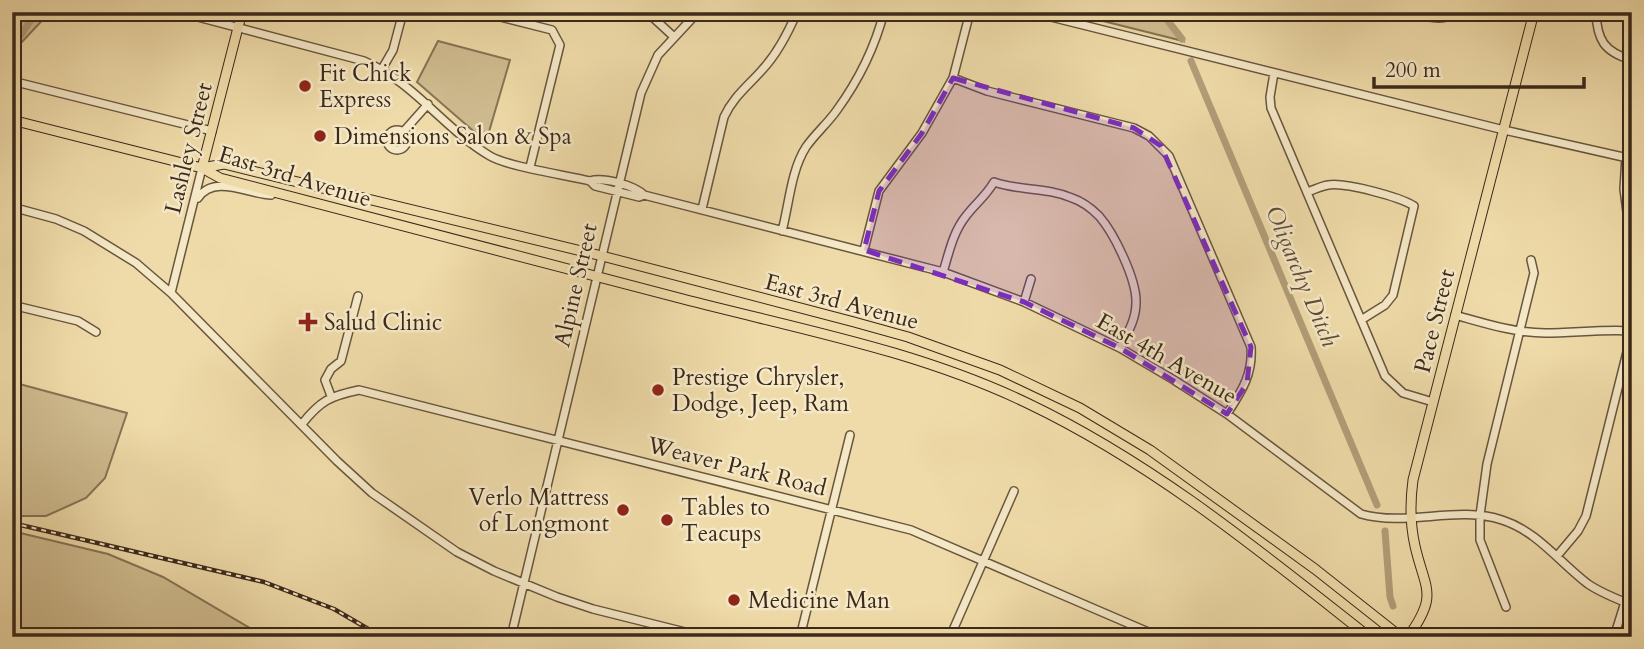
<svg xmlns="http://www.w3.org/2000/svg" width="1644" height="649" viewBox="0 0 1644 649" font-family="Cardo,serif">
	<style>
		.green { fill: #d0bd91; stroke: #867356; stroke-width: 2 }
		.lines { fill: none; stroke-linecap: round; stroke-linejoin: round }
		.canal { stroke: #b29e79; stroke-width: 7 }
		.minor-casing { stroke: #68563e; stroke-width: 10 }
		.major-casing { stroke: #3b291b; stroke-width: 11 }
		.minor { stroke: #f5e8c7; stroke-width: 7 }
		.major { stroke: #efdba9; stroke-width: 9 }
		.rail-casing { stroke: #3b291b; stroke-width: 4.5 }
		.rail { stroke: #f5e8c7; stroke-width: 2; stroke-dasharray: 5; stroke-linecap: butt }
		.marked { fill: #7b2cbf; fill-opacity: 0.2; stroke: #7b2cbf; stroke-width: 5; stroke-dasharray: 14 9; stroke-linejoin: round }
		.poi-dot { fill: #8f2418; stroke: #f5e8c7; stroke-width: 2.5 }
		.labels { text-anchor: middle; stroke-width: 5; stroke-linejoin: round; paint-order: stroke }
		.poi-label { font-size: 23px; fill: #3b291b; stroke: #f5e8c7; text-anchor: start }
		.street-label { font-size: 23px; fill: #3b291b; stroke: #f5e8c7 }
		.water-label { font-size: 24px; font-style: italic; fill: #5f4c37; stroke: #f5e8c7 }
	</style>
	<rect width="100%" height="100%" fill="#efdba9"/>
	<filter id="stains"><feTurbulence type="fractalNoise" baseFrequency=".00286" numOctaves="4"/><feColorMatrix values="0 0 0 0 .2 0 0 0 0 .09 0 0 0 0 .02 0 0 0 .5 -.17"/></filter>
	<radialGradient id="worn" r=".72"><stop offset=".6" stop-color="#630" stop-opacity="0"/><stop offset="1" stop-color="#630" stop-opacity=".3"/></radialGradient>
	<path class="green" d="M24,12H50L21,43H12V26L20,28Z
		M1067,12H1160L1183,41Z
		M438,41L510,60L486,142L417,82Z
		M12,382L127,413L105,478L86,498L46,516H12Z
		M12,531L108,554L163,577L265,637H19L12,631Z"/>
	<g class="lines">
		<path class="canal" d="M1161,12L1182,39
			M12,39L21,35L36,12
			M1191,61L1377,505
			M1385,531L1390,597L1393,606"/>
		<defs>
			<path id="minor" d="M179,12L364,61C414,82 444,129 490,156C509,167 566,175 590,181C603,177 634,185 644,195
				M481,12L552,30L560,45L530,167
				M647,12L673,36
				M1031,12L1504,130L1632,159
				M1409,12C1425,16 1443,23 1457,12
				M1596,12C1597,40 1604,52 1632,60
				M382,69L393,50L403,12
				M1274,73L1270,97L1271,108L1385,376L1403,393L1433,402
				M953,78L987,91L1134,128L1149,136L1169,156L1251,347C1253,375 1241,392 1227,414
				M12,81L212,131
				M387 140a10 10 0 1 1 20 0a10 10 0 1 1-20 0Z
				M404,131L428,104
				M1626,157L1624,189L1632,250
				M590,181L595,186L639,197L644,195L943,272L1024,302L1120,348L1174,380L1227,414L1361,514C1407,527 1457,505 1502,520C1537,531 1559,562 1588,584C1601,593 1617,599 1632,605
				M1307,192C1314,190 1321,186 1328,185C1345,182 1400,197 1414,206L1393,295L1385,305L1361,320
				M198,198C214,174 248,194 271,195
				M12,207L56,219L84,231L136,263L171,293L337,461L372,493L457,552L494,571L557,597L593,609L705,637
				M702,209L724,117C733,97 748,86 762,70C778,53 788,33 797,12
				M782,231C789,205 791,170 806,147C815,134 828,123 837,110C858,81 875,47 884,12
				M864,250L879,191L922,133L953,78L970,12
				M943,272C949,253 953,232 966,216C975,204 986,196 994,182C1019,191 1047,187 1072,198C1081,201 1092,209 1099,216C1114,233 1137,280 1136,303C1136,320 1127,334 1120,348
				M171,293L202,168
				M1024,302L1031,279
				M12,305L78,321L96,332
				M1455,315C1484,323 1514,333 1545,333C1574,333 1603,329 1632,331
				M331,396L325,380L331,369L341,361L358,296
				M302,424C320,401 330,396 359,390L911,530L1160,637
				M1557,556L1578,531L1586,516L1632,332
				M1506,607L1480,540V515L1487,464L1534,273L1531,260
				M511,637L641,93L658,55L698,12
				M800,637L850,435
				M950,637L1014,491
				M1614,637L1625,602"/>
			<path id="major" d="M12,120L202,168L220,178C374,219 528,260 683,299C799,329 919,351 1027,403C1153,463 1260,551 1369,637
				M202,168L224,164L602,256L854,322L908,337L1000,370L1080,408L1150,450L1315,569L1401,637
				M202,168L242,12
				M1408,637C1439,594 1425,590 1415,546C1410,524 1410,502 1413,480L1534,12"/>
		</defs>
		<use href="#minor" class="minor-casing"/>
		<use href="#major" class="major-casing"/>
		<use href="#minor" class="minor"/>
		<use href="#major" class="major"/>
		<defs>
			<path id="rail" d="M12,523L264,582L334,609L382,637"/>
		</defs>
		<use href="#rail" class="rail-casing"/>
		<use href="#rail" class="rail"/>
	</g>
	<path class="marked" d="M953,78L1134,128L1161,146L1251,347L1247,383L1227,414L1120,348L1024,302L864,250L879,191L922,133Z"/>
	<g class="poi-dot">
		<circle cx="305" cy="86" r="7"/>
		<circle cx="320" cy="136" r="7"/>
		<path d="M304.5 311.5h7v7h7v7h-7v7h-7v-7h-7v-7h7z"/>
		<circle cx="658" cy="390" r="7"/>
		<circle cx="623" cy="510" r="7"/>
		<circle cx="667" cy="520" r="7"/>
		<circle cx="734" cy="600" r="7"/>
	</g>
	<g class="labels">
		<g class="poi-label">
			<text x="319" y="81">Fit Chick<tspan x="319" dy="26">Express</tspan></text>
			<text x="334" y="144">Dimensions Salon &amp; Spa</text>
			<text x="324" y="330">Salud Clinic</text>
			<text x="672" y="385">Prestige Chrysler,<tspan x="672" dy="26">Dodge, Jeep, Ram</tspan></text>
			<text x="609" y="505" text-anchor="end">Verlo Mattress<tspan x="609" dy="26">of Longmont</tspan></text>
			<text x="681" y="515">Tables to<tspan x="681" dy="26">Teacups</tspan></text>
			<text x="748" y="608">Medicine Man</text>
		</g>
		<g class="street-label">
			<text transform="translate(188 148) rotate(-76)" y="8">Lashley Street</text>
			<text transform="translate(295 176) rotate(17)" y="8">East 3rd Avenue</text>
			<text transform="translate(575 285) rotate(-77)" y="8">Alpine Street</text>
			<text transform="translate(842 301) rotate(15)" y="8">East 3rd Avenue</text>
			<text transform="translate(1434 321) rotate(-76)" y="8">Pace Street</text>
			<text transform="translate(1167 358) rotate(30)" y="8">East 4th Avenue</text>
			<text transform="translate(737 466) rotate(14)" y="8">Weaver Park Road</text>
		</g>
		<g class="water-label">
			<text transform="translate(1302 276) rotate(67)" y="8">Oligarchy Ditch</text>
		</g>
	</g>
	<rect width="1644" height="649" fill="none" stroke="#efdba9" stroke-width="42"/>
	<rect x="14" y="14" width="1616" height="621" fill="none" stroke="#3b291b" stroke-width="3.5"/>
	<rect x="21" y="21" width="1602" height="607" fill="none" stroke="#3b291b" stroke-width="2"/>
	<path d="M1374 77v10h210v-10" fill="none" stroke="#3b291b" stroke-width="3.5"/>
	<text x="1385" y="77" font-size="21" fill="#3b291b" stroke="#f5e8c7" stroke-width="5" paint-order="stroke">200 m</text>
	<rect width="100%" height="100%" filter="url(#stains)"/>
	<rect width="100%" height="100%" fill="url(#worn)"/>
</svg>
